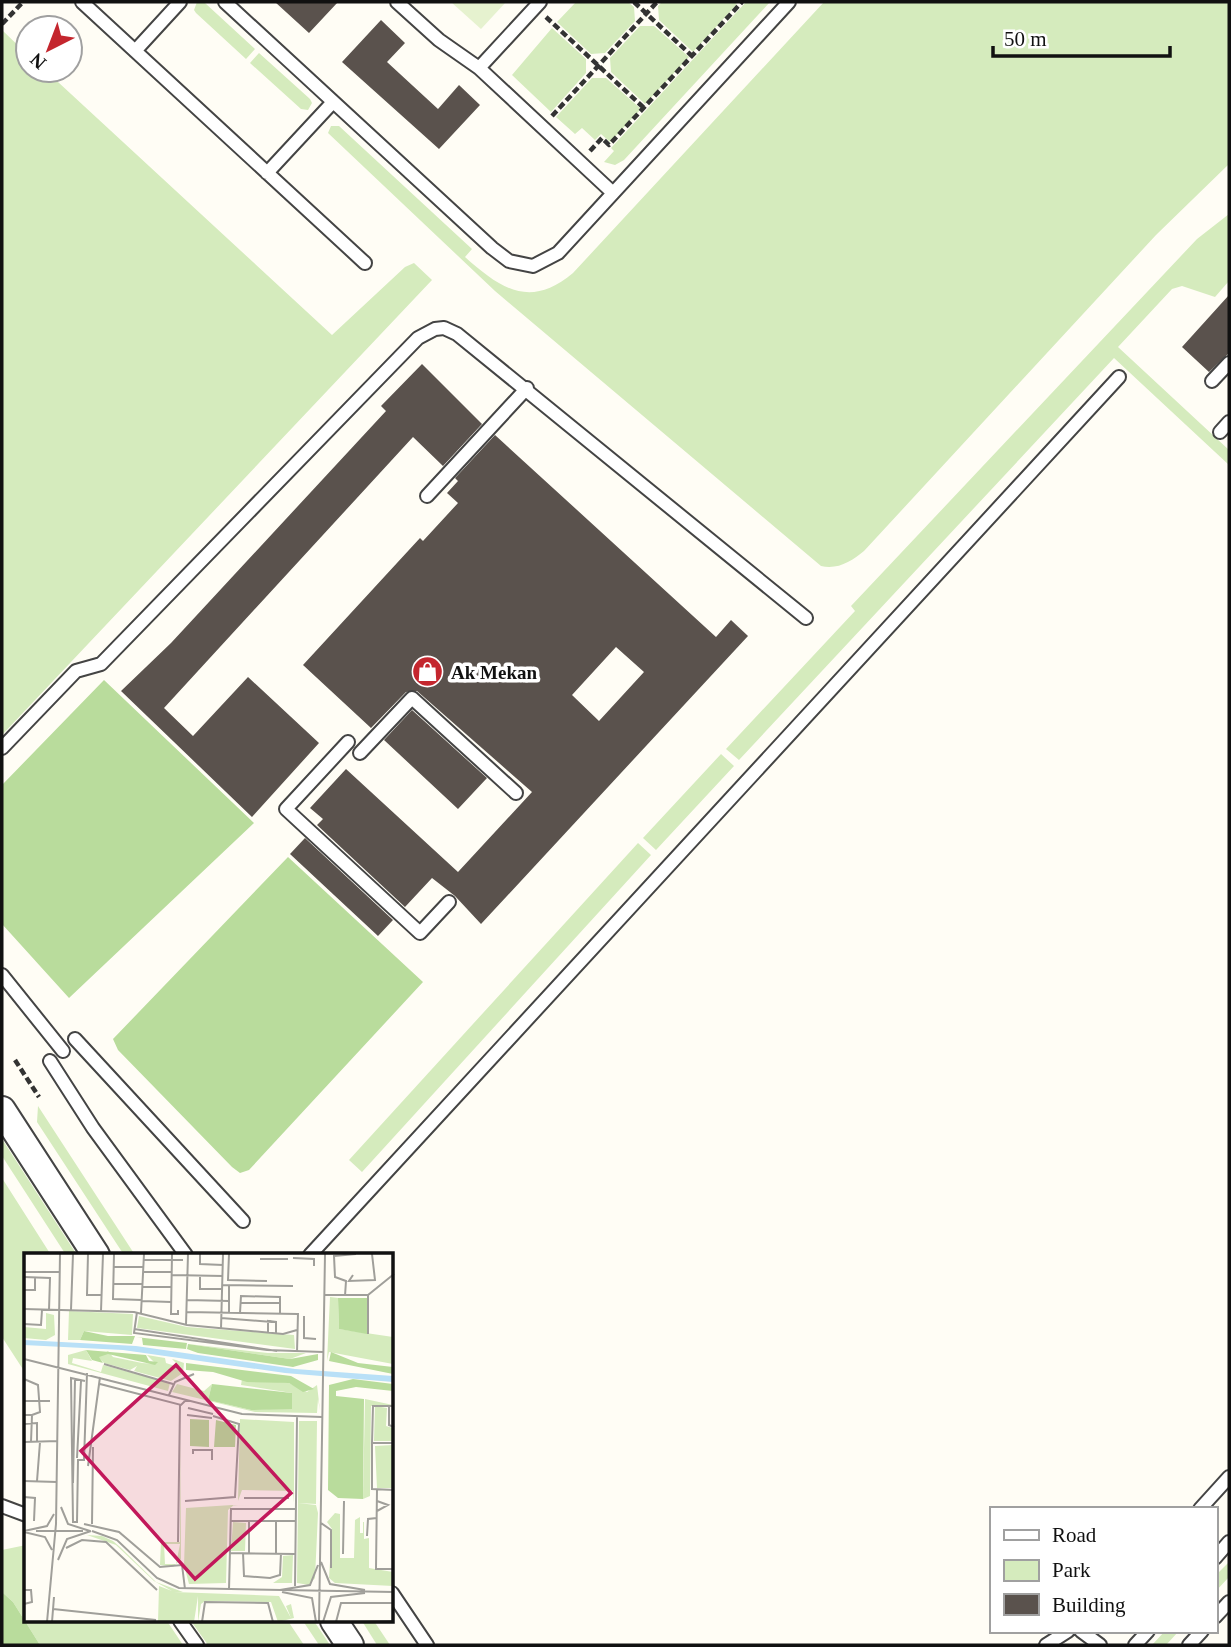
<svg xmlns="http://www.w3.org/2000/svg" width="1231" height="1647" viewBox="0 0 1231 1647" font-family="'Times New Roman',serif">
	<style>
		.green { fill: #d5ebbd }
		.forest { fill: #b9dc9c }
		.pitch { fill: #e6f2cf }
		.building { fill: #5a524d; fill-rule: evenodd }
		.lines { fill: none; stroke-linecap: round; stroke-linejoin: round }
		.service-casing { stroke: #444; stroke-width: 16 }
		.minor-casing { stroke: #444; stroke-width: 30 }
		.path { stroke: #333; stroke-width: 4.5; stroke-dasharray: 7 3.5; stroke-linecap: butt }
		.service { stroke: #fff; stroke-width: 12 }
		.minor { stroke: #fff; stroke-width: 26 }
		.labels { text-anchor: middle; stroke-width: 7; stroke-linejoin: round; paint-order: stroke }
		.poi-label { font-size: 19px; font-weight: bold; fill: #111; stroke: #fff; text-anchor: start }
		.inset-road { fill: none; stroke: #a09f9a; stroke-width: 2 }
		.view { fill: #c2185b; fill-opacity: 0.15; stroke: #c2185b; stroke-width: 3.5 }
		.inset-edge { fill: none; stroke: #111; stroke-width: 3.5 }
	</style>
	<rect width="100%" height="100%" fill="#fffdf5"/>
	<path class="green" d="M197,2L205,3L255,49L246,59L196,13L194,10Z
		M576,2H628L634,7L635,21L605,53L591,54L557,22Z
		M662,2H734L737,4L693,52L659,20L658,6Z
		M746,2H770L624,160L615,165L604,162L614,151L611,148Z
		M824,2H1229V164L1156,235L864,551C852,561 838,570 821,566L495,291L328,133L331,126H339L472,249L465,257C501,289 530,309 573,273Z
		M640,26H654L689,57L645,104L611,72L610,58Z
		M552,28L586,59V73L551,112L512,75Z
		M2,30L28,55V70H45L332,335L405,267L414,263L432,280L2,735Z
		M259,53L310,99L312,103L308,110L301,109L250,63Z
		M592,78H606L641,109L610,142L601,134L595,140L582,128L575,134L556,117Z
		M1229,214V281L1215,297L1182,286L1172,289L1118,347L1229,450V465L1114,358L739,760L726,749L855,611L851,606L1197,239Z
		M721,754L734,766L656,850L643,838Z
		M638,843L651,855L362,1172L349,1160Z
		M38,1106L135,1255H124L37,1122Z
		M2,1139L77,1255H66L2,1156Z
		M2,1178L51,1255H26V1374L2,1337Z
		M26,1545V1621H167L183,1645H40L13,1602L2,1592V1550Z
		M1229,1562V1577L1215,1592V1576Z
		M191,1621H288L304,1645H208Z
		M303,1621H314L330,1645H319Z
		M362,1621H374L390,1645H377Z
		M1165,1631H1179L1166,1645H1152Z"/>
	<path class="forest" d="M104,680L254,823L69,998L2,924V785Z
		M288,857L423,982L249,1170L240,1173L232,1167L118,1050L113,1039Z
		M2,1592L13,1602L40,1645H2Z"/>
	<path class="pitch" d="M451,2H506L481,29Z"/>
	<path class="building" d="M275,2H338L309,33Z
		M381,20L405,43L387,62L438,109L459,85L480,105L439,149L342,62Z
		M1229,295V353L1209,372L1182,347Z
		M422,364L482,424L443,466L413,437L164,708L193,736L248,677L319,743L252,817L121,691L171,643L386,411L381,406Z
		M495,435L716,637L731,620L748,636L481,924L455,896L432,878L405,907L317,825L323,819L310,808L346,769L458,872L532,792L417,691L406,692L371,728L303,665L420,538L423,541L458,503L447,493L458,481L455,478ZM616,647L644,672L599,721L572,695Z
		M412,710L487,778L458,809L384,740Z
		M305,838L393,920L378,936L290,854Z"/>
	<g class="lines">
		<defs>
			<path id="service" d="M82,2L365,263
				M225,2L492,248L509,261L533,266L558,253L789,2
				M397,2L439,40L479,68L613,193
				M135,51L180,2
				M479,68L540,2
				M267,173L333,102
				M1212,381L1229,363
				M1220,432L1229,422
				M427,496L527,388
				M348,742L286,809L420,933L449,902
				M2,748L76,671L101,664L418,338L435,329L444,328L457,334L806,618
				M360,753L412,698L516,793
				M2,975L63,1051
				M75,1039L243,1221
				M50,1061L93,1128L186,1255
				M310,1255L1119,377
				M2,1506L26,1515
				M1200,1509L1229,1477
				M1215,1558L1229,1542
				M392,1593L427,1645
				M1215,1617L1229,1602
				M180,1621L197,1645
				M1081,1631L1100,1645
				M1046,1645L1068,1631
				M1135,1645L1148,1631
				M1189,1645L1202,1631"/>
			<path id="minor" d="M2,1110L96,1255
				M334,1621L350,1645"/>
		</defs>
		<use href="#service" class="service-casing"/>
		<use href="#minor" class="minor-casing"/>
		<path class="path" d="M634,2L692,56
			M546,17L644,108
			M2,24L23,2
			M552,116L657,2
			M590,151L602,138L609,145L742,2
			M15,1060L39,1097"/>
		<use href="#service" class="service"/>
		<use href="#minor" class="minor"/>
	</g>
	<defs>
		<symbol id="shop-disc" viewBox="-11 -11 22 22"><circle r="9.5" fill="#c4262e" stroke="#fff"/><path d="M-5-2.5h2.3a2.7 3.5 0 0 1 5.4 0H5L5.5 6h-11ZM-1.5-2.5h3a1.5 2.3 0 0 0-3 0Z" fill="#fff"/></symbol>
	</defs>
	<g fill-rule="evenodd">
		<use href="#shop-disc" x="410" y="654" width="35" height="35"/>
	</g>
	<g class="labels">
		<g class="poi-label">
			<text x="451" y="679">Ak Mekan</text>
		</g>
	</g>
	<g transform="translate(24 1253)">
		<rect width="369" height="369" fill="#fffdf5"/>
		<path d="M306,44L314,45L315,76L369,84V111L305,99L303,108ZM45,58L109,61L108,82L60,78L56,87H44ZM22,60L30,62L31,82L22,87L0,85V74L22,76ZM115,63L163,74L270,82L271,96L113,75ZM164,91L244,100H282L266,106ZM62,97L68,108L49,105L48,110L77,119L79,112L146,130L144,138L44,111V102ZM84,98L89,104L118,110L132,111L123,102L141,105L142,110L157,115L148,106L152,107L160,110L159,120L147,128L110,118L113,113L106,117L80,110L74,104ZM218,126L265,130L283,139L293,132L296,158L294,146L293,160L231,159L148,139L153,131L180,138L188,131L184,147L227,157L268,155V140L217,132ZM341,146L369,152L347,153L346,243L339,246ZM351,153L363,155L362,173L369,175V188H350ZM216,166L270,169V250L269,238L218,237L214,248ZM275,168H293L292,251L274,250L292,252L294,260L291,325L285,332L273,330ZM157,174V306L149,314L136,312L137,289H156ZM140,291H156L152,311H141ZM369,192V235H353L351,193ZM208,252L232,253L210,252L204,257L202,330L165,331L160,312L162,255ZM311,260L316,261V305H330L331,267L336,264V280H339V269H340V286L345,285V315L369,319V333L311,330L305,325L308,276L303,269ZM209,269L222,270L221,298H207ZM63,282L78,283L89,288L96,294L132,329L159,339H150L255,343L267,365L262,353L267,351L270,365L254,369L247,349L181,348L177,351L174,369V343L170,369H134L135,333L148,338L130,328L92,292ZM269,302L268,330H249L258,324L259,303Z" fill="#d5ebbd" fill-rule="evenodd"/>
		<path d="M314,45H343V81L315,76ZM60,78L84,83H111L108,91L56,87ZM112,84L163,90L162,96L119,92L118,85ZM164,91L266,106L294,101V107L269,114L174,100L163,96ZM62,97L122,102L125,108L134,109L131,112L84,101L75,104L79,110L68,107ZM307,99L334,110L369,114V121L305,108ZM162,110L267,123L290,136L279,139L265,130L223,129L189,119L162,117ZM329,126L369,131V138L332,134L312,138V143L340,146L339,246L314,245L304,237L305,132ZM188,131L268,140V156L227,157L184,147ZM166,166L185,167V194L166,193ZM192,167L212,172L211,194H190Z" fill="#b9dc9c"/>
		<path d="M0,87L112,93L271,116L369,123V129L261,120L99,97L0,92Z" fill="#b9e0f7"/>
		<path class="inset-road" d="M64,1L63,42H77M90,1L89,46L118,47M148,1L147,61H154V57M176,1V11L199,12M205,1L204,27L243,28M269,5L290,6V13M236,6H264M119,7H159M90,14H119M0,19H36M119,19H147M147,22L199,23M329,22L325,28L351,27L348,1M176,23V36H198M0,24L26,25L25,57M90,31H119M199,32L269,33M119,34H147M0,37H11V24M300,42H344L370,21M321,43L322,28L311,24L310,3L332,1M163,47L205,48M118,48L147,49M216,50H256M0,56L110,59L163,72L259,81L273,77M47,57L49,1M77,58L79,1M113,59L110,80L243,97L299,99M163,59L274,61M117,60L120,1M205,60V32M216,60L217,43L256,44V61M280,63V85L292,86M197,65L248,69M0,71L17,72L18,57M162,72L164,1M110,76L253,98M197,76L199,1M244,80V68L252,69V81M344,81V42M273,99L274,60M0,106L218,161L298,164M80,111L149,131M0,126L14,132L16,159L8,162M61,128L47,125L49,269H53L54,207H60L63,120M76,131L157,152L162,147M145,142L151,129L170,121M0,148H26M365,152V172L370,174M370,153H349L348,190H370M164,155L189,161M0,162H8L7,189M163,162L188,165M0,171L13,170V189M0,189L34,188M348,190V236L370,237M169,201V197H188V207M53,205L57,128M64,213L76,124M0,228L33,229M13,228L16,189M49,230L51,126M353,236L352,316H370M0,244L11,245L10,268M220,245H265M161,248L211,244L215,171L189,163M37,254L44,271L66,278M353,258L364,252L353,248M206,268H271M297,270L307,277V315M60,271L95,279L136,314L158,312L161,336M68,271L69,194M0,278L23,273L30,261M12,278H59M68,278L93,287L133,325L155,335L370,339M0,279L21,284L28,297M343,283L344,266L353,265M154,289L156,152M42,295L58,287L82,289L133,337M205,300L271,301M219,300L220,323L246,325L256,322L257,300M225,300V268M252,300V267M319,301L320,248M34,307L43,286L67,278M297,309L306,331L341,337M271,333L273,164M0,337H7L8,349L0,351M205,337L207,256H271M256,337L286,332L294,312M258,339L288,345L292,369M29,356L132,367M23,369L32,271L36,1M28,369L30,344M178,369L181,349L244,350L249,369M295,369L301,1M299,369L307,344L341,340M312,369L317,350H370M327,369L370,368"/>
		<path class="view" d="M152,112L267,240L171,326L57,198Z"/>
		<rect width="369" height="369" class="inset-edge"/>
	</g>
	<rect width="1231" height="1647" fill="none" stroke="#111111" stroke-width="7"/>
	<rect x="990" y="1507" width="228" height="126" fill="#ffffff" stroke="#a0a0a0" stroke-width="2"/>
	<rect x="1004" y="1530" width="35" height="10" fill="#ffffff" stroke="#a0a0a0" stroke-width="2"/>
	<text x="1052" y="1542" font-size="21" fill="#111111">Road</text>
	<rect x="1004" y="1560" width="35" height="21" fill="#d5ebbd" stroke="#a0a0a0" stroke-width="2"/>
	<text x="1052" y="1577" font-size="21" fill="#111111">Park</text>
	<rect x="1004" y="1594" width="35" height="21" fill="#5a524d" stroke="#a0a0a0" stroke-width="2"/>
	<text x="1052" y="1612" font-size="21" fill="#111111">Building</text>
	<g transform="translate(49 49) rotate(222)"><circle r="33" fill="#ffffff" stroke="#a0a0a0" stroke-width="2"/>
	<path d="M0-5L12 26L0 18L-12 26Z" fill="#c4262e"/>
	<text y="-10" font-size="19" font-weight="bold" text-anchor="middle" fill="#111111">N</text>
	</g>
	<path d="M993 46v10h177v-10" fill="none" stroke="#111111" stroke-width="3.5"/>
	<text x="1004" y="46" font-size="21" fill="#111111" stroke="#ffffff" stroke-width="5" paint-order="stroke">50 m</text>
</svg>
